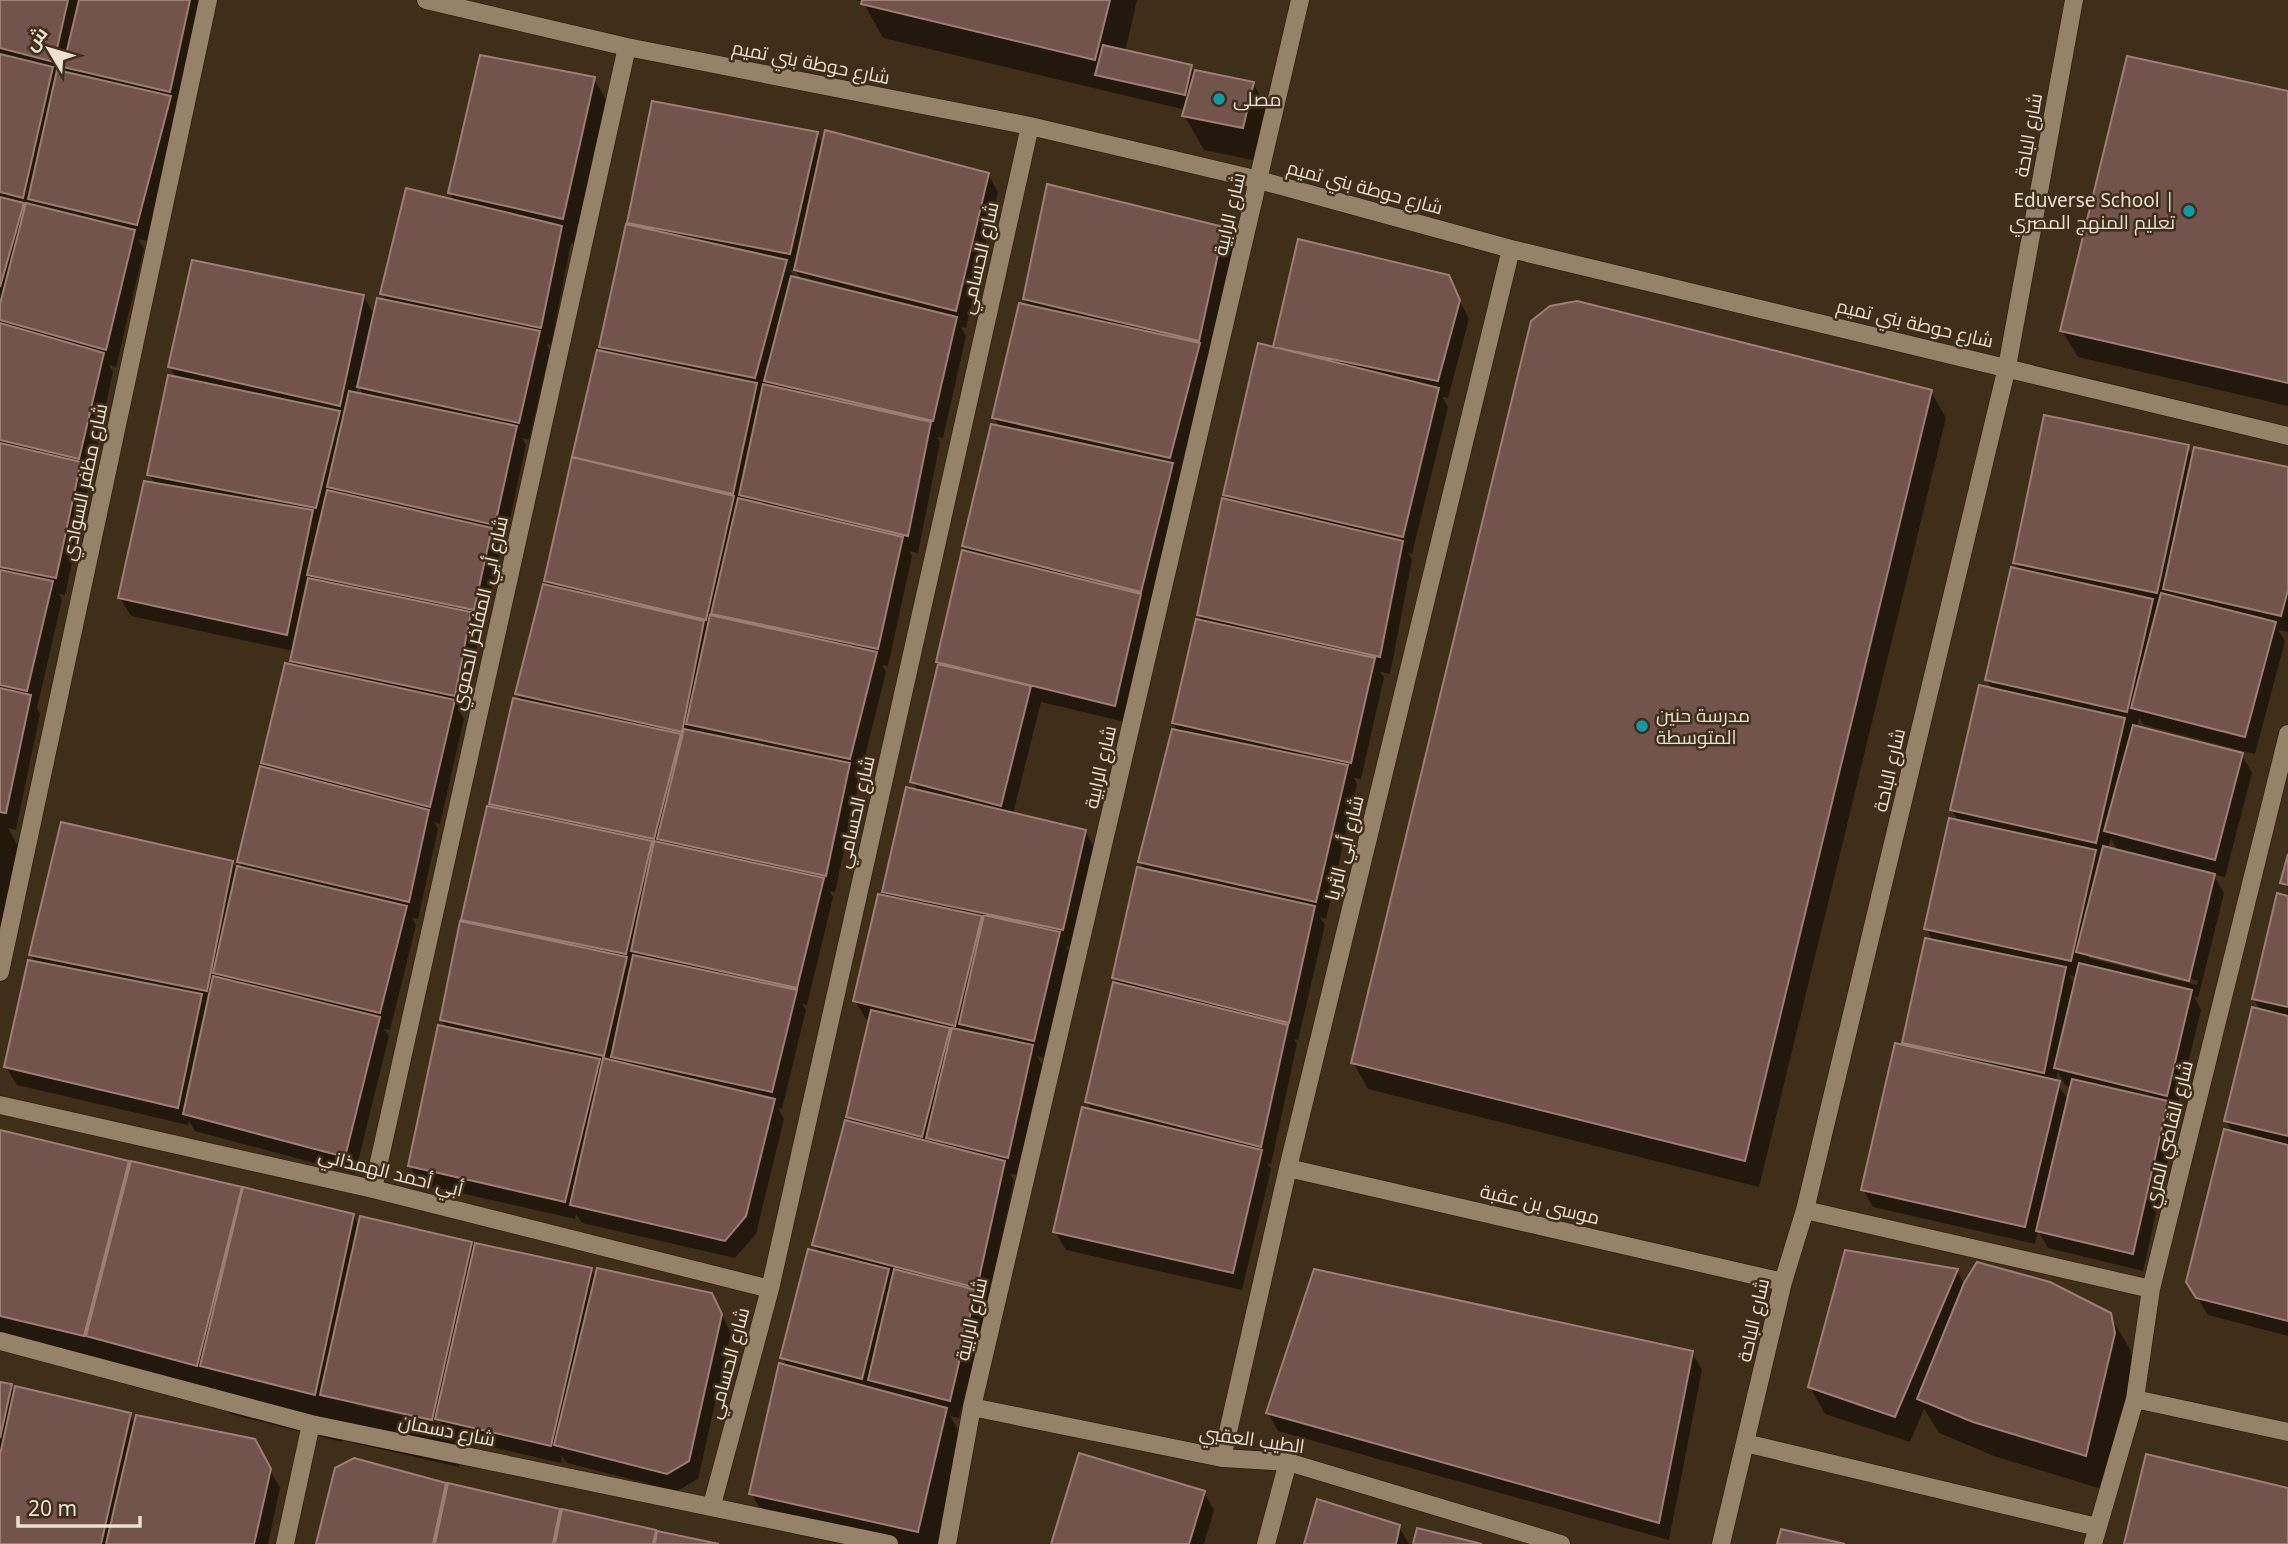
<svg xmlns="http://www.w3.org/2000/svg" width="2288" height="1544" viewBox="0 0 2288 1544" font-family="'Noto Sans',Cairo,sans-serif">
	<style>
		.shadow { fill: #0007; fill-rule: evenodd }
		.building { fill: #73544d; stroke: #9e7d74; stroke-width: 2 }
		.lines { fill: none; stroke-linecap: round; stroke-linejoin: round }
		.minor-casing { stroke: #261602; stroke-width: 19 }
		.minor { stroke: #968169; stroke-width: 18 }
		.culture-dot { fill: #0f9aa8; stroke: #402f18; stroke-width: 2.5 }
		.labels { text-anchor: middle; stroke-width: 5; stroke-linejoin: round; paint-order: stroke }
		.street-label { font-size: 19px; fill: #ebe0d3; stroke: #402f18 }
		.poi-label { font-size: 19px; fill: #ebe0d3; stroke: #402f18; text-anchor: start }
	</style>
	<rect width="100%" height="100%" fill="#402f18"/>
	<path class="shadow" d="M0,0H209L147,241L138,239L144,249L116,367L109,365L113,372L65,595L59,594L62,600L37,708L40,714L16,830L8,828L21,852L0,929Z
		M855,0H1137L1125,52L1191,67L1195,74L1253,83L1273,118L1262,162L1204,150L1184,115L1186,110L883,38L863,2Z
		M594,79L609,105L577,245L571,243L551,345L546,344L550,350L529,440L522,438L526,445L505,542L497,540L501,548L484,627L477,626L480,631L464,713L460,712L464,719L440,824L434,822L438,829L418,919L412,918L416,925L390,1030L384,1029L389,1036L355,1174L195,1131L189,1121L188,1125L17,1085L6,1067L36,963L31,955L232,862L238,871L243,869L239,861L267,770L263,763L295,667L291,660L293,651L131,616L120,598L155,484L149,474L177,379L170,367L363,296L375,316L387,301L382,294L455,202L450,193ZM358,386L364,395L356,394Z
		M2288,93V406L2078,357L2062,331Z
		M817,134L823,145L988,174L998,192L966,328L961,327L966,336L943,438L937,437L940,442L918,553L909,551L912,556L888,666L882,665L886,672L860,776L854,775L859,782L835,892L830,891L833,897L807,1005L802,1004L806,1010L782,1109L778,1108L784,1119L756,1234L735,1258L582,1223L576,1214L575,1219L420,1184L410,1166L447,1029L442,1020L488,808L494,809L491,804L522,702L517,694L549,587L545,581L599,352L605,353L601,346L632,227L629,222ZM790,270L796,271L802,281L796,279Z
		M1223,229L1239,255L1179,477L1182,482L1151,609L1147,608L1150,613L1125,722L1041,702L1013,814L1085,831L1095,849L1072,947L1066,946L1069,952L1044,1058L1037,1056L1042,1065L1017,1175L1010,1174L1014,1180L987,1305L982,1304L986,1310L959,1418L950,1416L966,1444L942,1544H842L771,1528L751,1493L788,1367L782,1358L819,1253L814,1244L852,1124L848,1116L870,1020L866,1019L855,1001L887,898L883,892L918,791L912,781L963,553L969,554L964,546L1000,427L994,418L1029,308L1024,299Z
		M1448,277L1469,319L1448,398L1442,397L1448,407L1412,554L1408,553L1412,560L1390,674L1380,672L1384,677L1361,779L1354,778L1357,784L1326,919L1320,917L1325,925L1298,1040L1294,1039L1297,1044L1271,1164L1267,1163L1271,1169L1242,1290L1066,1250L1055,1232L1092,1111L1087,1102L1118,985L1114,978L1145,870L1140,862L1179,733L1173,723L1203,622L1199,615L1230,502L1225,494L1274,349Z
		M1931,392L1946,418L1759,1187L1368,1089L1353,1062Z
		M2187,447L2194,458L2288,469V632L2278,630L2285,641L2255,754L2144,725L2139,718L2137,728L2242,755L2252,773L2225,877L2213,874L2224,893L2198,998L2194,996L2201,1010L2176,1112L2173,1111L2177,1120L2143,1271L2048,1248L2038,1231L2035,1244L1873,1207L1863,1189L1907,1047L1904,1042L1933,941L1926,928L1959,822L1952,810L1992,690L1987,680L2019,570L2014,563ZM2111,838L2118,852L2108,849ZM2089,954L2198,981L2197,985L2089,958ZM2069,975L2078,977L2075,986ZM2058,1072L2066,1086L2072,1087L2069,1100L2055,1082Z
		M2288,898V1336L2208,1315L2188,1282L2233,1133L2226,1121L2261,1011L2253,998Z
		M0,1132L128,1162L131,1167L353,1215L360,1227L471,1243L475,1250L591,1269L596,1278L711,1294L731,1333L698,1479L677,1491L567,1463L562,1456L561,1463L465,1441L459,1467L349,1442L344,1434L342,1442L230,1414L214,1386L212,1391L0,1345ZM356,1401L441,1421L440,1424L356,1405Z
		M1957,1271L1965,1285L2109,1314L2130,1349L2134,1369L2105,1490L1994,1456L1939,1433L1924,1409L1910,1442L1825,1414L1810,1387Z
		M1692,1352L1702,1370L1669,1540L1278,1431L1268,1413Z
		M0,1384L10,1386L15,1394L130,1415L135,1424L264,1459L280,1488L268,1544H0Z
		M445,1484L448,1489L559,1511L562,1516L655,1531L658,1537L710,1544H318Z
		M1204,1492L1214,1510L1204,1544H1053Z
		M1399,1527L1409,1544H1306Z"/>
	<path class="building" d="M0,0H68L54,62L0,48Z
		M79,0H190L170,92L63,67Z
		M862,0H1110L1095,60L861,4Z
		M1103,45L1192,65L1185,95L1095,75Z
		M0,54L53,67L23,198L0,192Z
		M480,55L595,77L563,219L448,193Z
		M2127,56L2288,91V383L2060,331Z
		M57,70L171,96L137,225L28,199Z
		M1195,70L1254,82L1243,128L1182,116Z
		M652,101L818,132L790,254L627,223Z
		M825,130L989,173L956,311L794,270Z
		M1047,184L1224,227L1199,341L1023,299Z
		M406,188L562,226L541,328L380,294Z
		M0,197L24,203L0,287Z
		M26,203L135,230L106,350L0,320V304Z
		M626,224L787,260L755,378L599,347Z
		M1298,239L1449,275L1460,300L1438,381L1273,347Z
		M192,260L364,295L340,406L168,367Z
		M791,276L957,317L933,421L764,381Z
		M377,298L540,331L519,423L357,387Z
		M1577,301L1932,390L1745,1161L1351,1063L1531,321L1550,306Z
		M1019,303L1200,343L1170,458L992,418Z
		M0,323L104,353L79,459L0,440Z
		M1258,343L1439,388L1403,537L1223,495Z
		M597,350L757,383L733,494L572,457Z
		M168,375L340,411L316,508L147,475Z
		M763,384L931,422L908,536L739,495Z
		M349,391L517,426L495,525L327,487Z
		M2044,415L2189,445L2157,593L2013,563Z
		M991,424L1173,463L1141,592L962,546Z
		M0,443L81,462L56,578L0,567Z
		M2194,447L2288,467V590L2281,616L2163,589Z
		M572,457L734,496L706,620L544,581Z
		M144,481L313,510L287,635L118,598Z
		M327,490L492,528L474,610L307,575Z
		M738,498L903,537L878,649L711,614Z
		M1222,498L1403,541L1380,657L1197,615Z
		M962,550L1141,594L1115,706L936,662Z
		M2011,567L2153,599L2127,712L1985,680Z
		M0,570L53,581L27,691L0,685Z
		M308,578L471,612L455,696L290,661Z
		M543,584L704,621L682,732L515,694Z
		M2161,593L2276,622L2245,737L2131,708Z
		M710,615L877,652L850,759L686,724Z
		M1196,619L1375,658L1351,763L1172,723Z
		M285,663L455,700L430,807L261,763Z
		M938,664L1031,686L1001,806L910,782Z
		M1979,685L2125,718L2096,843L1950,810Z
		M0,688L31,695L6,813L0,812Z
		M513,698L681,734L654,839L489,804Z
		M2133,725L2243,753L2215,860L2104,831Z
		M684,729L850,763L826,876L657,839Z
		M1172,729L1348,765L1316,902L1138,862Z
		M260,766L429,810L409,902L237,862Z
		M906,787L1086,830L1063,930L882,892Z
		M487,806L652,841L626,954L461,920Z
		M1949,818L2096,850L2071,961L1924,929Z
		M61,822L233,861L207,991L29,955Z
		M654,841L824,878L797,988L631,951Z
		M2103,846L2215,874L2189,981L2076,952Z
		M2288,854V885L2280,883Z
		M237,866L407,906L380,1013L213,973Z
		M1137,867L1315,906L1289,1023L1112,978Z
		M2277,893L2288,896V1007L2252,999Z
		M878,894L982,916L955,1026L853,1001Z
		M984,915L1060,932L1034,1041L959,1024Z
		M460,921L627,957L604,1056L440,1020Z
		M1925,938L2066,967L2044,1073L1902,1043Z
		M633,955L797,990L772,1092L611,1057Z
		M28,960L202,994L178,1108L4,1067Z
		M2079,963L2192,990L2167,1096L2054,1068Z
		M213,976L380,1017L345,1157L183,1114Z
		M1113,982L1288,1025L1261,1147L1085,1102Z
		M2252,1007L2288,1016V1136L2224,1121Z
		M871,1010L950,1028L922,1137L846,1117Z
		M438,1025L600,1059L565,1202L408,1166Z
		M952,1028L1033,1045L1008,1158L926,1138Z
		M1895,1043L2060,1081L2025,1227L1861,1190Z
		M603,1058L775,1099L746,1216L725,1241L570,1205Z
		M2072,1079L2168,1101L2133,1254L2036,1231Z
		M1082,1107L1262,1150L1233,1273L1053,1232Z
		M845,1120L1005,1161L977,1288L812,1245Z
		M2224,1129L2288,1145V1321L2196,1298L2186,1282Z
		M0,1130L129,1161L84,1336L0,1316Z
		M131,1161L242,1187L197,1366L86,1336Z
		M243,1187L354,1214L315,1395L200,1366Z
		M360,1216L472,1242L432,1420L320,1395Z
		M475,1243L592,1268L551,1446L435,1419Z
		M808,1249L889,1269L862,1379L780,1358Z
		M1845,1250L1958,1269L1895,1417L1808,1387Z
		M1977,1262L2050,1282L2111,1313L2115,1333L2086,1456L1973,1422L1917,1399L1964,1283Z
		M597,1268L712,1293L722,1314L689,1461L667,1474L554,1445Z
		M894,1269L976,1290L950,1401L868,1380Z
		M1314,1269L1693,1351L1659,1523L1266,1413Z
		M779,1363L947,1408L918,1532L749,1494Z
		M0,1382L12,1384L0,1438Z
		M15,1386L131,1413L101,1544H0V1455Z
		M136,1415L255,1439L271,1469L254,1544H106Z
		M1079,1453L1205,1491L1189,1544H1051Z
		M2146,1454L2288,1488V1544H2124Z
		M354,1458L446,1483L433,1544H316L335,1468Z
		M448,1483L560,1509L553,1544H435Z
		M1317,1499L1400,1525L1396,1544H1304Z
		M562,1509L656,1530L653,1544H555Z
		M1417,1528L1482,1544H1413Z
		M1781,1529L1845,1544H1777Z
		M657,1531L719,1544H655Z"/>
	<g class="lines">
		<defs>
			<path id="minor" d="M426,0L627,47L1030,126L1259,180L1511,249L2288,436
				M0,972L208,0
				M0,1105L373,1189L770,1289
				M1288,1168L1783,1282
				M373,1189L627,47
				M1805,1210L2151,1289
				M0,1341L311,1424L889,1544
				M2135,1399L2288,1432
				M972,1407L1222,1458L1288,1462L1561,1544
				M1745,1443L2097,1527
				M1222,1458L1288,1168L1511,249
				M712,1505L770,1289L1030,126
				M285,1544L311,1424
				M947,1544L972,1407L1300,0
				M1266,1544L1288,1462
				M1721,1544L1783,1282L1805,1210L2007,367L2074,0
				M2093,1544L2135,1399L2151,1289L2288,734"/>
		</defs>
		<use href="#minor" class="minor-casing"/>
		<use href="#minor" class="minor"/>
	</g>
	<g class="culture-dot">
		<circle cx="1219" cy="99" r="7"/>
		<circle cx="2189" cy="211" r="7"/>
		<circle cx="1642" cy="726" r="7"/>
	</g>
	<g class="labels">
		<g class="street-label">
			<text transform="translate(811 62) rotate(11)" y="7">شارع حوطة بني تميم</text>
			<text transform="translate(2028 135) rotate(-80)" y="7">شارع الباحة</text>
			<text transform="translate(1365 187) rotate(15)" y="7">شارع حوطة بني تميم</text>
			<text transform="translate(1229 214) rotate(-77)" y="7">شارع الرابية</text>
			<text transform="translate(979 258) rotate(-77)" y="7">شارع الحسامي</text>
			<text transform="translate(1915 323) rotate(13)" y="7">شارع حوطة بني تميم</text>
			<text transform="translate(84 482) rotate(-78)" y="7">شارع مظفر السوادي</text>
			<text transform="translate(479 613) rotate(-77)" y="7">شارع أبي المفاخر الحموي</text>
			<text transform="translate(1100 767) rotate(-77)" y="7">شارع الرابية</text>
			<text transform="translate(1889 770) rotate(-77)" y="7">شارع الباحة</text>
			<text transform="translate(855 812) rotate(-77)" y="7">شارع الحسامي</text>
			<text transform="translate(1344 848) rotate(-76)" y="7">شارع أبي الثريا</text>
			<text transform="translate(2168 1134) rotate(-76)" y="7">شارع القاضي المري</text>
			<text transform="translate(391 1172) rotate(14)" y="7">أبي أحمد الهمذاني</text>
			<text transform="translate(1540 1204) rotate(13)" y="7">موسى بن عقبة</text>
			<text transform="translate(971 1319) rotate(-77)" y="7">شارع الرابية</text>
			<text transform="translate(1753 1320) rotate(-77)" y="7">شارع الباحة</text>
			<text transform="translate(728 1363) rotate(-75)" y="7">شارع الحسامي</text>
			<text transform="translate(447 1430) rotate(11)" y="7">شارع دسمان</text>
			<text transform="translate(1252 1439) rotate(8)" y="7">الطيب العقبي</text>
		</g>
		<g class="poi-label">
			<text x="1233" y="106">مصلى</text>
			<text x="2175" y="207" text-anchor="end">Eduverse School |<tspan x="2175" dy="22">تعليم المنهج المصري</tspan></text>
			<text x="1656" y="722">مدرسة حنين<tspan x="1656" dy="22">المتوسطة</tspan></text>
		</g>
	</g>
	<g transform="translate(49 49) rotate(308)" stroke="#402f18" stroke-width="5" paint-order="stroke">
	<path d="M0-5L12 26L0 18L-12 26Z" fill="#ebe0d3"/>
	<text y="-10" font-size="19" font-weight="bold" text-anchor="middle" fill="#ebe0d3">ش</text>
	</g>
	<path d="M18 1516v10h122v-10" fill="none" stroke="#ebe0d3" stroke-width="3.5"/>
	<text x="28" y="1516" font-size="21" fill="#ebe0d3" stroke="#402f18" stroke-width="5" paint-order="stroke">20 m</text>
</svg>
